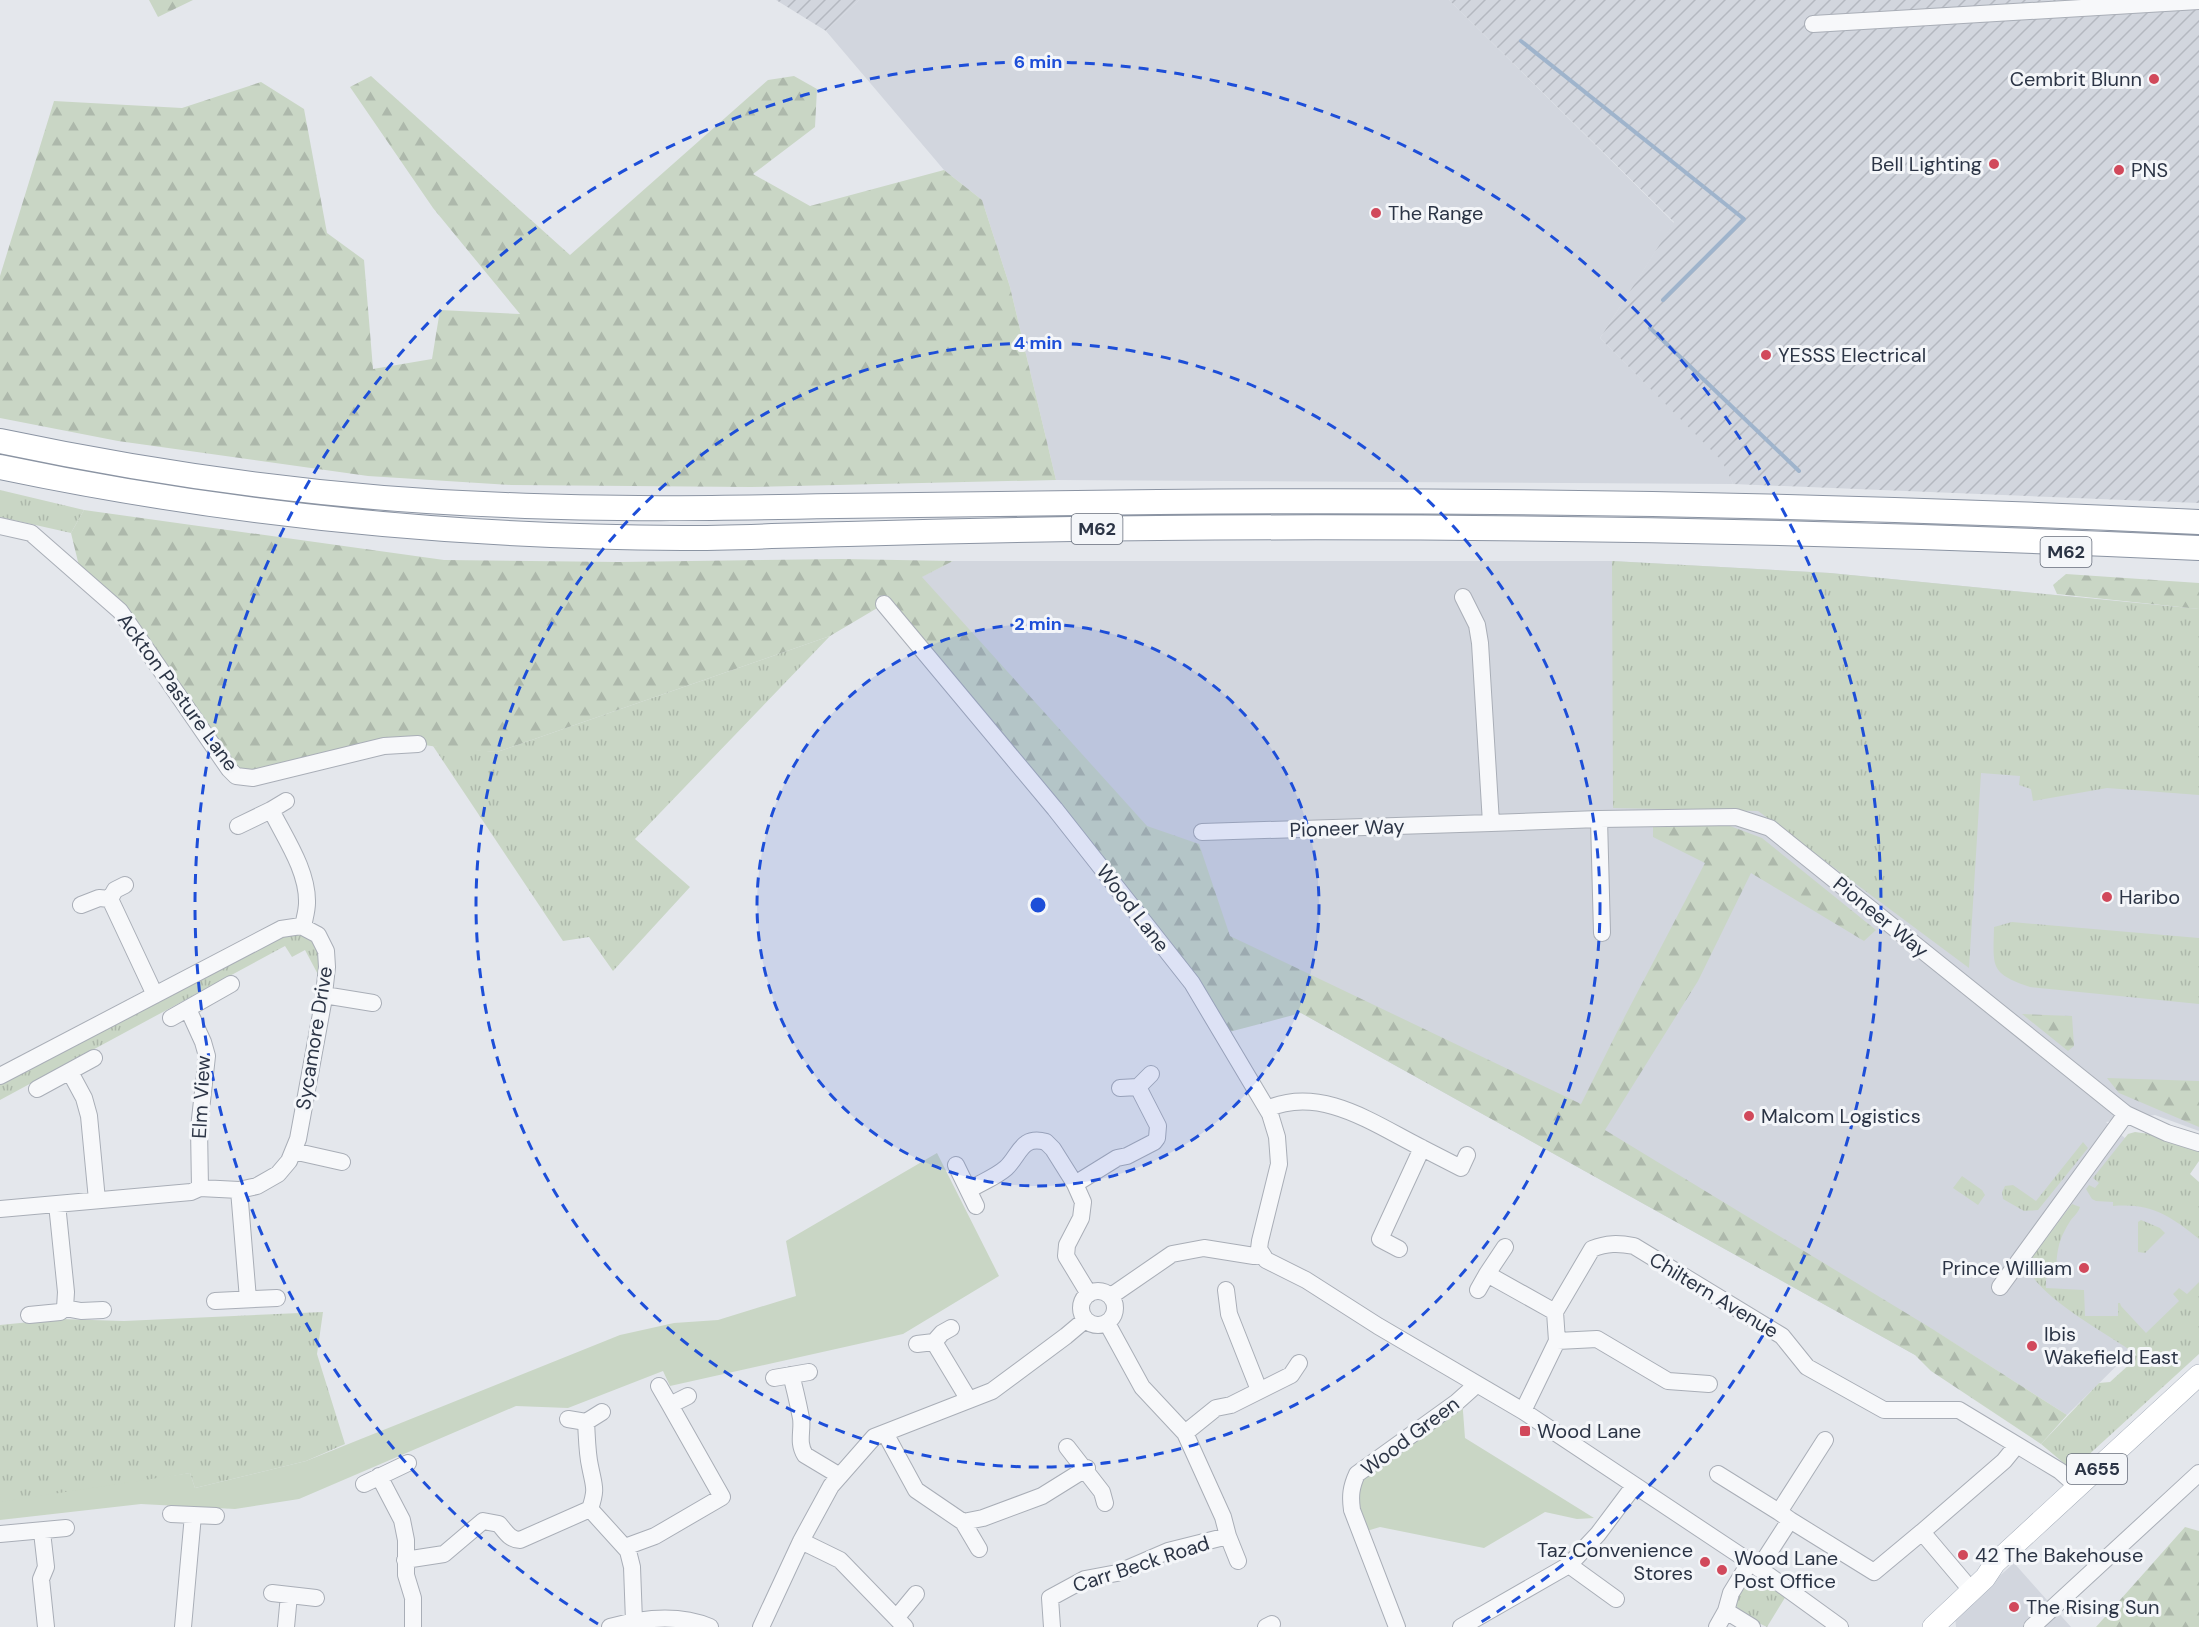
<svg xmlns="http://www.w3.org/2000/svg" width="2199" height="1627" viewBox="0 0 2199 1627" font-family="'DM Sans',sans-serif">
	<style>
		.built { fill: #d2d6de }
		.industrial { fill: url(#industrial-furrows) }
		.grass { fill: url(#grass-tufts) }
		.forest { fill: url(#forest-firs) }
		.park { fill: #c9d6c5 }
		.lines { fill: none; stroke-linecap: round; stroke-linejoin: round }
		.stream { stroke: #9fb4cc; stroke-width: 4 }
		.minor-casing { stroke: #a9aeb7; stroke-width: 18 }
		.major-casing { stroke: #a3abb8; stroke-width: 22 }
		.highway-casing { stroke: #8b94a3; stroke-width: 26 }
		.minor { stroke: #f7f8fa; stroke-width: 16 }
		.major { stroke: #fff; stroke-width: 21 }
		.highway { stroke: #fff; stroke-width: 24 }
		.ring { fill: none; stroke: #1d4ed8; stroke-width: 3; stroke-dasharray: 10 8 }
		.poi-dot { fill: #d1495b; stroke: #f4f6f9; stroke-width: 2 }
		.labels { text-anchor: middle; stroke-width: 6; stroke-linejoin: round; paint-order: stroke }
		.shield { fill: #f4f6f9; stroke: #676e7b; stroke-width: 1.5 }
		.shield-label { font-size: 18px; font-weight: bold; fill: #2b3445 }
		.poi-label { font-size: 20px; fill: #2b3445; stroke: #f4f6f9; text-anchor: start }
		.street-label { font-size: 20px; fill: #2b3445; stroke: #f4f6f9 }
		.centre { fill: #1d4ed8; stroke: #f4f6f9; stroke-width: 3 }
		.ring-label { font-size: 18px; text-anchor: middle; font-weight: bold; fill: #1d4ed8; stroke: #f4f6f9; stroke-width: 6; stroke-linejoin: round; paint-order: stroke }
	</style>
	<defs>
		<pattern id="industrial-furrows" width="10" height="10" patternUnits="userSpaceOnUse" patternTransform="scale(1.5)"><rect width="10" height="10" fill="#d2d6de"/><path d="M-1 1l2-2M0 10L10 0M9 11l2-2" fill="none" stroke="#b4b8c0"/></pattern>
		<pattern id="grass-tufts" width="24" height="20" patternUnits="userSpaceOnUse" patternTransform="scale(1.5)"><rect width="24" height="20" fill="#c9d6c5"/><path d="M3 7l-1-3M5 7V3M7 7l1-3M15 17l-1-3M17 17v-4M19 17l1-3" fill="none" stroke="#adb8ab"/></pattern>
		<pattern id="forest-firs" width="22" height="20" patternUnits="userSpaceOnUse" patternTransform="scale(1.5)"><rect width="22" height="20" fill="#c9d6c5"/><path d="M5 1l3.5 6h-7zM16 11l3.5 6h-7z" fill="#adb8ab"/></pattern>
	</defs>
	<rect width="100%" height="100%" fill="#e4e7ec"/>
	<path class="built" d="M859,0H1449L1674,223L1600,338L1723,461L1733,484L1056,480L1010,287L982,200L944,170L826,31Z
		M953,561H1612L1830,573L2199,609V1131L2155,1115L2106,1122L2199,1201V1284L2067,1415L1935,1331L1915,1355L1301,1013L1222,971L921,577Z
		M2014,1563L2071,1627H1956L1955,1616Z"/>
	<path class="industrial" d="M776,0H859L826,31Z
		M1449,0H2199V503L1733,484L1722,461L1600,338L1674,222Z"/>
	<path class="grass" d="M0,490L84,510L71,533L0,517Z
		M1612,561L1830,573L2199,609V795L2107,788L2033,801L2031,789L2019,785L2020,776L1981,773L1969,968L1758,811L1613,808Z
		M830,636L635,839L690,887L613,971L589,937L563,941L433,746L497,752Z
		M2012,922L2199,938V1004L2030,987C1990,973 1993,968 1994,927Z
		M291,931C323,938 321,953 322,982L305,950L292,957L285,946L0,1100V1084L40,1059Z
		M2135,1132L2150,1134L2199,1151V1161L2190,1174L2199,1182V1239C2169,1215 2152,1203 2113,1206V1202L2096,1201L2092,1199L2086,1189L2089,1185L2095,1188L2099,1183L2093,1178L2128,1134Z
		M2083,1142L2088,1148L2038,1210L2024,1211L2003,1199L2002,1192L2005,1186L2013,1185L2036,1201Z
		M1962,1176L1982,1190L1985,1195L1978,1205L1953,1188Z
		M2072,1204L2080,1207C2078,1214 2072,1217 2069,1223C2058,1241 2057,1251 2056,1272L2046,1279V1288L2084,1290L2085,1316H2118V1303H2120L2121,1306L2146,1333L2179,1301L2173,1294L2179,1288L2187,1294L2199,1282V1354L2072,1470L2041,1444L2099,1383L2110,1382L2132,1362L2136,1354C2105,1332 2040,1299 2026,1265Z
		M2141,1220L2160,1228L2165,1233L2145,1253L2138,1252V1222Z
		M323,1312L317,1354L345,1444L306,1461L195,1488L190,1473L0,1508V1325L60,1319L124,1321Z
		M1752,1578L1763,1579L1786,1596L1767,1627L1742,1615L1736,1606C1739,1596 1741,1583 1752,1578Z"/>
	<path class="forest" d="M149,0H193L158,17Z
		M371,76L570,255L768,80L794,76L817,89L815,127L753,174L810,206L944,170L982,200L1010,287L1056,480L751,487L511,485L368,476L118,441L0,418V276L54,101L182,108L261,82L304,109L327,233L364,260L373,369L432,359L440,310L520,314L433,208L350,87Z
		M84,510L444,560L619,562L842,559L953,561L922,577L1147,826L1199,844L1230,936L1581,1104L1625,1016L1705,863L1653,837V826H1730L1762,838L1876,930L1864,941L1751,873L1698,981L1605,1130L1934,1330L2067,1415L2041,1444L1931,1371L1915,1355L1301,1013L1229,1032L884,604L830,636L497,752L451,749L418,744L236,775L80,570L71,533Z
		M2066,574L2199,583V609L2057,594L2053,585Z
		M2022,1014L2072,1016L2074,1046L2068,1051Z
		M2107,1078L2199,1081V1127L2119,1093Z
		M2185,1527L2199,1531V1627H2096Z"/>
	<path class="park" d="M937,1153L999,1276L903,1334L670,1386L663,1371L568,1408L516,1406L299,1499L235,1509L141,1504L0,1520V1502L190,1473L195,1488L306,1461L620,1335L674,1323L718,1320L796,1296L786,1241Z
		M1462,1398L1465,1438L1594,1518L1577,1519L1545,1512L1484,1548L1380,1527L1360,1533L1353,1484Z"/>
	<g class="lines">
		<path class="stream" d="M1521,41L1744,219L1663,300
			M1650,328L1799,471"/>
		<defs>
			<path id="minor" d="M1813,24L2199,1
				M0,526L31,533L120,611L229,769L236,776L253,778L384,746L418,744
				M1463,597L1477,625L1480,643L1491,823L1599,819
				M884,604L1055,809L1192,983L1270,1114L1277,1137L1279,1164L1260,1241L1259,1249L1266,1260L1306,1280L1378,1326L1523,1411L1750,1562L1840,1627
				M286,801L271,810C285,838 308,871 307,903C307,911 304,920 303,927
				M238,826L271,810
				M1202,832L1491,823
				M110,899L155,995
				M110,899L115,890L125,885
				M81,905L99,898L110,899
				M1602,933L1599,819L1736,817L1770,828L2126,1114
				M324,995L373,1003
				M188,1009L203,1042L207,1056L199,1128L200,1188
				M171,1018L231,984
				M70,1072L84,1098L89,1116L97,1200
				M0,1076L281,929L301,926L318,935L326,951L327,967L323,1003L298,1139L289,1161L278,1174L257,1186L239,1190L200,1188L191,1192L0,1209
				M1120,1088L1138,1087L1151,1074
				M37,1089L94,1058
				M1267,1109C1321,1085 1374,1124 1422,1148
				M293,1151L342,1162
				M956,1165L976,1206
				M1075,1184L1117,1158L1127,1156L1154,1142L1157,1138L1158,1126L1138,1087
				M239,1190L248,1299
				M969,1190C980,1183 996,1177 1006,1168C1020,1155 1021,1135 1046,1142L1053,1149L1075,1184L1083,1202L1081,1218L1067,1245L1066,1256L1089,1294
				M1505,1247L1487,1274L1555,1312
				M1399,1249L1380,1239L1422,1148L1461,1168L1467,1155
				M2000,1287L2126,1114L2167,1133L2199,1143
				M1226,1290L1229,1314L1259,1390
				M1478,1290L1487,1274
				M1081 1308a17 17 0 1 1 34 0a17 17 0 1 1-34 0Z
				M1111,1296L1172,1254L1204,1248L1254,1256L1262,1255
				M215,1301L277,1298
				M65,1308L81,1311L103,1310
				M29,1315L60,1312L65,1308L66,1292L57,1204
				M1107,1323L1142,1387L1185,1433L1223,1517L1228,1536L1238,1561
				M1557,1341L1597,1339L1668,1381L1709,1384
				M934,1342L969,1400
				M917,1344L934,1342L942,1333L951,1328
				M791,1375C795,1389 798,1403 801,1418C803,1431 797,1442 805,1455L840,1476
				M774,1378L809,1372
				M659,1386L670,1405
				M1523,1411L1557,1341L1555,1312L1592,1249C1607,1243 1618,1243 1634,1246L1782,1336L1807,1367L1884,1410H1959L2060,1471L2078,1487
				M568,1419L586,1422L602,1412
				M586,1422C587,1437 587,1453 590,1466C594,1487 597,1488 590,1509
				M885,1433L916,1490L963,1522L983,1518L1042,1496L1087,1468
				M1185,1433L1216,1408L1231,1405L1291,1375L1299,1363
				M1067,1447L1102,1492L1105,1503
				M1718,1474L1779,1512
				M379,1476L402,1520L406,1540V1575L413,1598V1627
				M364,1484L408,1463
				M590,1509L628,1551L632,1567L634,1621
				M171,1514L216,1516
				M1790,1520L1779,1512L1825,1440
				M963,1522L979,1549
				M42,1532L46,1567L41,1579L46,1627
				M0,1534L66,1528
				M801,1541L840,1560L905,1627
				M625,1547L655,1536L722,1497L670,1405L688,1396
				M405,1560L444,1554L483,1521L499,1524C505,1531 510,1540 520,1540L590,1509
				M1569,1565L1616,1599
				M1759,1568L1790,1520L1874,1572L1922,1532
				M1966,1584L1922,1532L2004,1461L2017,1445
				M272,1593L316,1598
				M1726,1611L1752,1627
				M897,1617L916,1594
				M183,1627L193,1515
				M286,1627L289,1595
				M610,1627C642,1618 679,1614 710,1627
				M761,1627L801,1541L831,1486L874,1437L992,1391L1066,1336L1085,1320
				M1052,1627L1050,1598L1085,1579L1117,1573L1168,1551L1228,1536
				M1266,1627L1272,1624
				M1397,1627L1352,1510C1350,1496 1351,1487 1357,1474L1457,1402L1476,1385
				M1461,1627L1569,1565L1598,1534L1634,1486
				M1717,1627L1726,1611L1731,1593L1750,1562
				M2032,1627L2199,1473"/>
			<path id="major" d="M1933,1627L1985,1578L1995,1563L2199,1375"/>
			<path id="highway" d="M0,441C166,476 335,499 505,505C615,510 726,508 837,506C944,504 1051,503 1158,502C1505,499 1853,505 2199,522
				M0,467C224,514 453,537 682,538C737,538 793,535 848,534C951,531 1055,529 1158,528C1505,525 1853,532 2199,548"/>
		</defs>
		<use href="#minor" class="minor-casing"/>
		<use href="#major" class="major-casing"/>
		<use href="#highway" class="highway-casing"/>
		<use href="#minor" class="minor"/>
		<use href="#major" class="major"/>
		<use href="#highway" class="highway"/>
	</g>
	<circle cx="1038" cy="905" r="281" fill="#1d4ed8" fill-opacity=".12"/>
	<g class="ring">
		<circle cx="1038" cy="905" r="281"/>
		<circle cx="1038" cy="905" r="562"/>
		<path d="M598 1624A843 843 0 1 1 1478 1624"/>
	</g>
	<g class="poi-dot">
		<circle cx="2154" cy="79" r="6"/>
		<circle cx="1994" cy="164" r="6"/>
		<circle cx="2119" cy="170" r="6"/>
		<circle cx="1376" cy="213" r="6"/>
		<circle cx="1766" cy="355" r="6"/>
		<circle cx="2107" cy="897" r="6"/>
		<circle cx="1749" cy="1116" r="6"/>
		<circle cx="2084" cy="1268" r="6"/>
		<circle cx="2032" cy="1346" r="6"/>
		<rect x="1519" y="1425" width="12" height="12" rx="3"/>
		<circle cx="1963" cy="1555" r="6"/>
		<circle cx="1705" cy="1562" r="6"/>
		<circle cx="1722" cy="1570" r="6"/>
		<circle cx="2014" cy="1607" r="6"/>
	</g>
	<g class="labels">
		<g class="shield">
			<rect x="1071.5" y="514" width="51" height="30" rx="4.5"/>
			<rect x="2040.5" y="537" width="51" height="30" rx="4.5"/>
			<rect x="2067" y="1454" width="60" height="30" rx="4.5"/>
		</g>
		<g class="shield-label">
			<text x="1097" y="535">M62</text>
			<text x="2066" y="558">M62</text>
			<text x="2097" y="1475">A655</text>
		</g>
		<g class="poi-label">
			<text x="2142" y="86" text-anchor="end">Cembrit Blunn</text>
			<text x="1982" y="171" text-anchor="end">Bell Lighting</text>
			<text x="2131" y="177">PNS</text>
			<text x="1388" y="220">The Range</text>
			<text x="1778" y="362">YESSS Electrical</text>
			<text x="2119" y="904">Haribo</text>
			<text x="1761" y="1123">Malcom Logistics</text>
			<text x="2072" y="1275" text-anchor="end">Prince William</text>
			<text x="2044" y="1341">Ibis<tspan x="2044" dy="23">Wakefield East</tspan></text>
			<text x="1537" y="1438">Wood Lane</text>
			<text x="1693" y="1557" text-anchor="end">Taz Convenience<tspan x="1693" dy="23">Stores</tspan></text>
			<text x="1975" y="1562">42 The Bakehouse</text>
			<text x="1734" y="1565">Wood Lane<tspan x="1734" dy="23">Post Office</tspan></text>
			<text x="2026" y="1614">The Rising Sun</text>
		</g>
		<g class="street-label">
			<text transform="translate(178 692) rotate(54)" y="7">Ackton Pasture Lane</text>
			<text transform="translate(1347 828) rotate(-2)" y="7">Pioneer Way</text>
			<text transform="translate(1133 908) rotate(52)" y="7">Wood Lane</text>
			<text transform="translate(1881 917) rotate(39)" y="7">Pioneer Way</text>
			<text transform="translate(314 1038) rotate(-81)" y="7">Sycamore Drive</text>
			<text transform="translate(201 1097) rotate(-87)" y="7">Elm View</text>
			<text transform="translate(1714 1295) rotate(31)" y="7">Chiltern Avenue</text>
			<text transform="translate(1410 1436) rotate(-37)" y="7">Wood Green</text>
			<text transform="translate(1141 1564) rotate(-18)" y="7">Carr Beck Road</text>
		</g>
	</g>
	<circle cx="1038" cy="905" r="9" class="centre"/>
	<g class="ring-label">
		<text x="1038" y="68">6 min</text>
		<text x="1038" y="349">4 min</text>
		<text x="1038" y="630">2 min</text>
	</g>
</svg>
